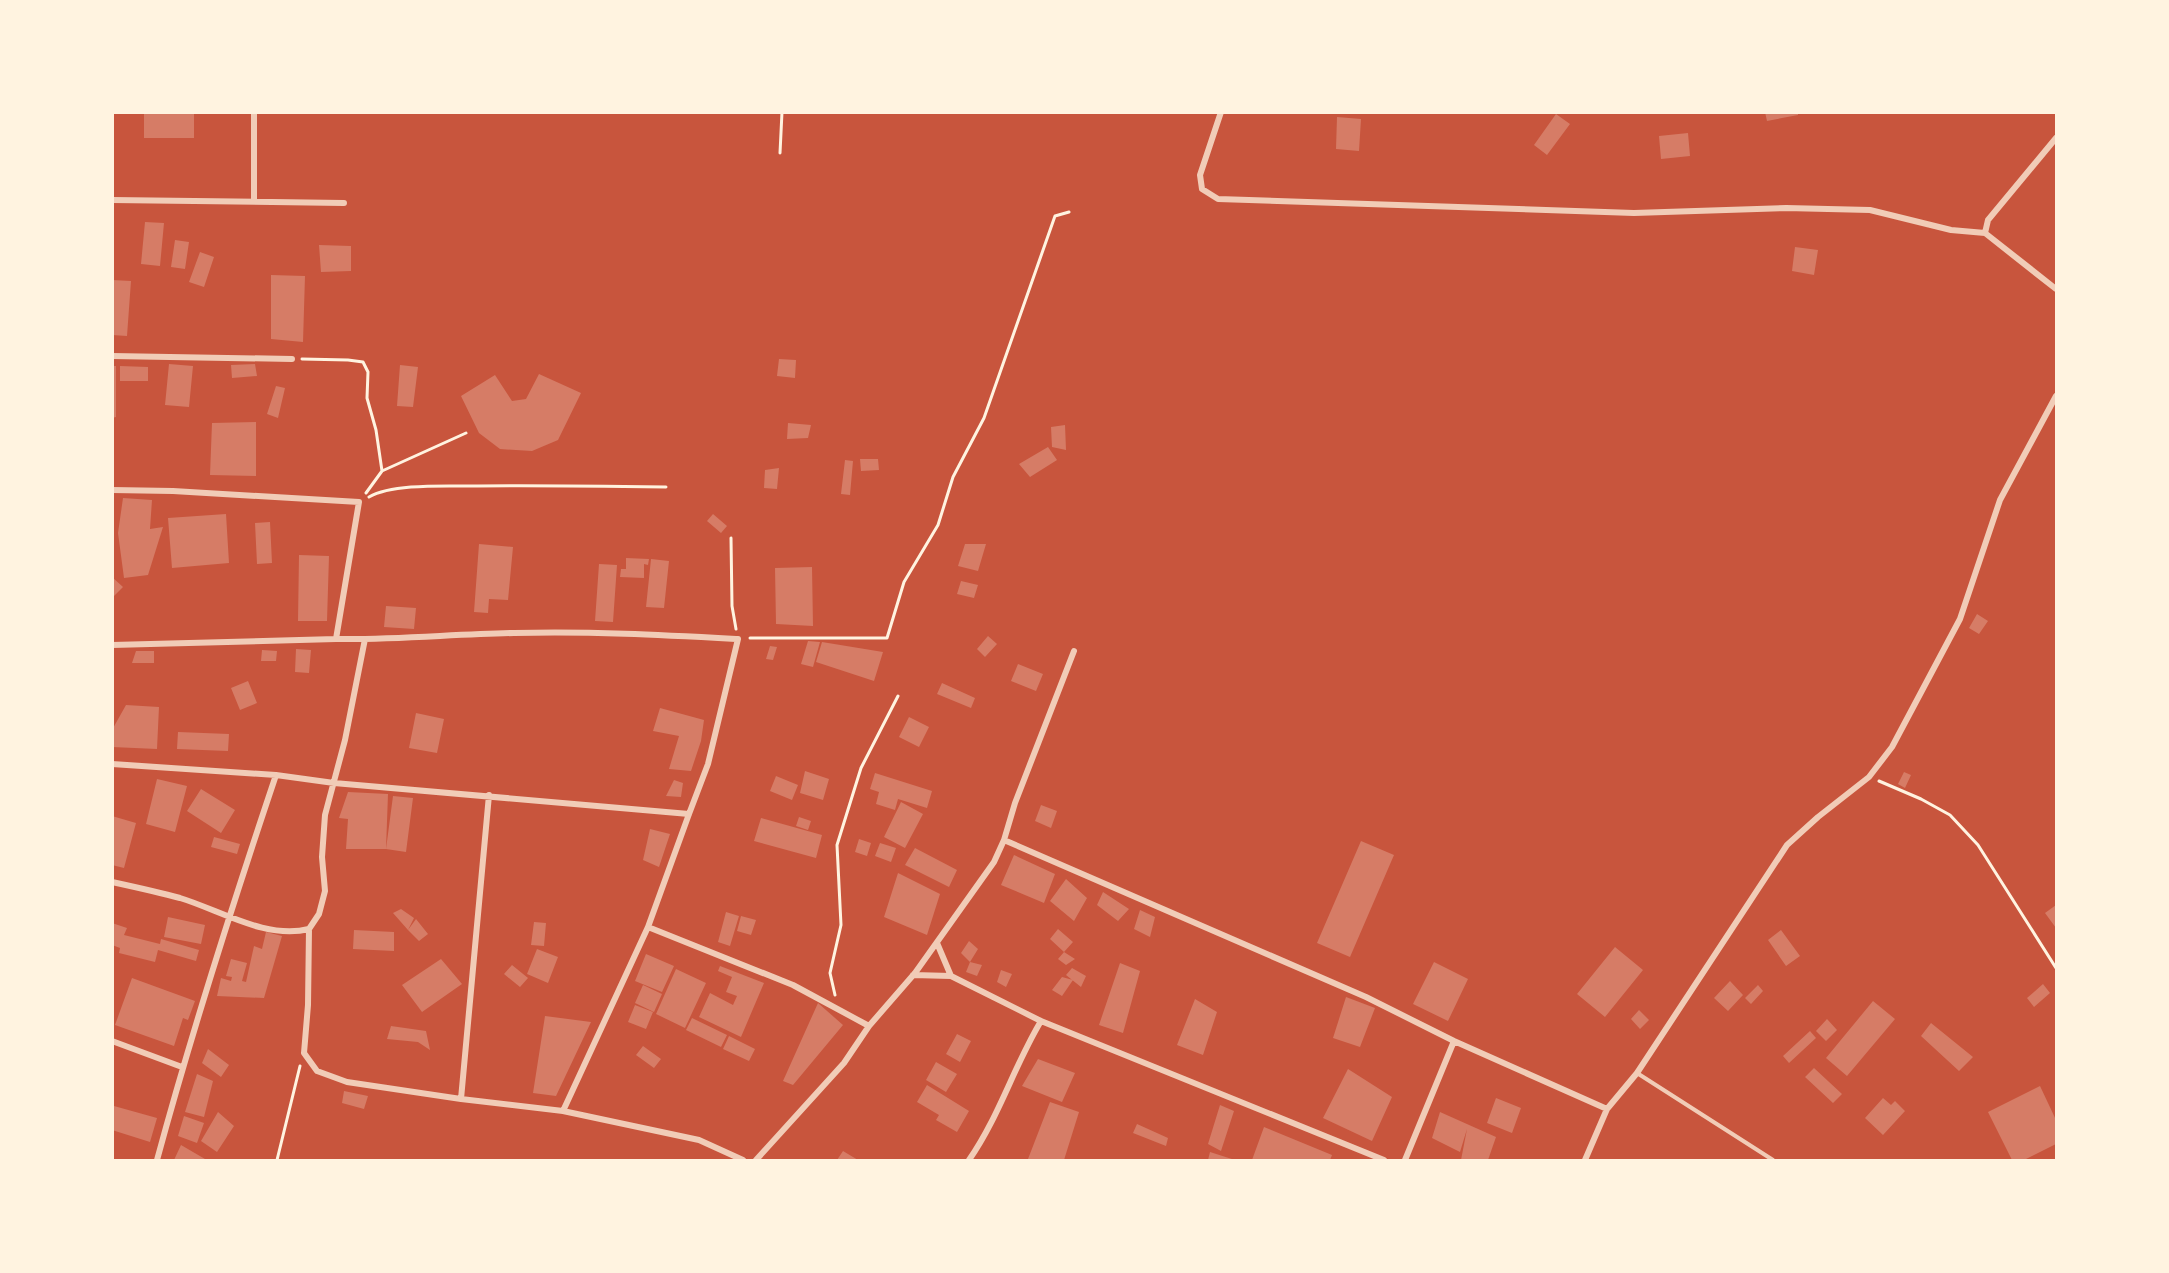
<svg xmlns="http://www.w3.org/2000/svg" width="2169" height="1273" viewBox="0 0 2169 1273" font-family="Overpass,sans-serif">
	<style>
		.building { fill: #d67c66 }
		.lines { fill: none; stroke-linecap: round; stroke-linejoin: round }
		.path { stroke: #fff3e0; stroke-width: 3 }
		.service { stroke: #f1ccb7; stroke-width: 4 }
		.minor { stroke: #f1ccb7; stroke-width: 6 }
	</style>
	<rect width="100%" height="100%" fill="#c8553d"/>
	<path class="building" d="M144,112H194V138H144Z
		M1765,112H1798V115L1767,121Z
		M1556,114L1570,124L1547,155L1534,145Z
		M1337,117L1361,119L1359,151L1336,149Z
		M1688,133L1690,156L1661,159L1659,136Z
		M145,222L164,223L160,266L141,264Z
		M175,240L189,242L185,269L171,267Z
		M319,245L351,246V271L321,272Z
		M1795,247L1818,250L1814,275L1792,271Z
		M200,252L214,257L204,287L189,282Z
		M271,275L305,276L303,342L271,339Z
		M112,280L131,281L127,336L112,335Z
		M779,359L796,360L795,378L777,376Z
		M169,364L193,366L189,407L165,405Z
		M255,364L257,376L232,378L231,365Z
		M400,365L418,367L413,407L397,406Z
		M112,366H116V417L112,418Z
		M120,366L148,367V381H120Z
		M539,374L581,393L558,440L532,451L500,449L479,433L461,396L495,375L512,401L526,399Z
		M276,386L285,388L278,418L267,414Z
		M256,422V476L210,475L212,423Z
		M788,423L811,425L808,438L787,439Z
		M1065,425L1066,450L1052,447L1051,427Z
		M1048,447L1057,460L1030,477L1019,464Z
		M860,459H878L879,470L861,471Z
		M845,460L853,461L850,495L841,494Z
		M779,468L777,489L764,488L765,470Z
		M123,498L152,500L150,529L163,527L148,575L124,578L118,533Z
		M226,514L229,563L172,568L168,518Z
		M713,514L727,526L721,533L707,521Z
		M270,522L272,563L257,564L255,523Z
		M479,544L513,547L508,600L489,599L488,613L474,612Z
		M965,544H986L978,571L958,566Z
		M299,555L329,556L327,621H298Z
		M626,558L649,559L648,565L644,564V578L620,577L621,569H626Z
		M651,559L669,561L664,608L646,607Z
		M599,564L617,565L613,622L595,621Z
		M812,567L813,626L776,624L775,568Z
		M112,577L123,587L112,598Z
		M961,581L978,585L974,598L957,594Z
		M386,606L416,608L414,629L384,627Z
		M1977,614L1988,621L1979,634L1969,628Z
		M988,636L997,644L985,657L977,649Z
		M808,641L820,642L813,667L801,664Z
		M822,642L883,652L874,681L816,662Z
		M770,646L777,647L773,660L766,659Z
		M296,649L311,650L309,673L295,672Z
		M262,650L277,651L276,661H261Z
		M136,651H154V663H132Z
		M1018,664L1043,674L1036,691L1011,681Z
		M248,681L257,703L240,710L231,688Z
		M942,683L975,698L971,708L937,694Z
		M126,705L159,707L157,749L112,747V730Z
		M660,708L704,720L701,741L691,771L669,769L679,736L653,731Z
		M416,713L444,719L437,753L409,748Z
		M909,717L929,727L919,747L899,737Z
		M178,732L229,734L228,751L177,749Z
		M805,771L829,779L823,800L800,793Z
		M1904,772L1911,775L1905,788L1898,784Z
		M875,773L932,791L927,808L898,799L895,810L876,804L879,792L870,789Z
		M776,776L798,785L792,800L770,791Z
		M157,779L187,786L175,832L146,824Z
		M674,780L683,783L681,797L666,796Z
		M201,789L235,810L221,833L187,811Z
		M348,792L388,794L386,849L393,796L413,798L406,852L386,849H346L348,819L339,818Z
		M901,802L923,814L905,848L884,837Z
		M1041,805L1057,811L1051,828L1035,821Z
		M112,816L136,823L124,868L112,865Z
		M799,817L811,821L808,830L796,826Z
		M761,818L822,835L816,858L754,841Z
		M650,829L670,834L659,867L643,860Z
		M214,837L240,844L237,854L211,847Z
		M859,839L871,843L867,856L855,852Z
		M1361,841L1394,855L1350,957L1317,943Z
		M880,843L896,848L891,862L875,856Z
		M915,848L957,870L949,887L905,865Z
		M1014,855L1055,874L1044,903L1001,885Z
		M898,873L940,894L927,935L884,917Z
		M1066,879L1087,898L1074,921L1050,901Z
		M1103,892L1129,909L1118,921L1097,905Z
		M2056,905V928L2045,913Z
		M401,909L414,918L408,930L416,919L428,934L419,941L408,930L393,913Z
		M1140,910L1155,917L1150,937L1134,929Z
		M726,912L739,916L730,946L718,942Z
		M741,916L756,920L751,935L737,931Z
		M168,917L205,925L201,944L164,937Z
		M534,922L546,923L544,946L531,945Z
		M112,923L127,928L124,935L160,944L161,939L199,950L196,961L158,950L155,962L119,953L120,948L112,945Z
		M1058,929L1073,942L1064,952L1050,939Z
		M354,930L394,932V951L353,949Z
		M1781,930L1800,956L1786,966L1768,940Z
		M266,932L282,936L264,998L217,996L221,978L231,981L232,977L226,976L231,959L247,963L242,981L246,982L254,946L262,949Z
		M969,941L978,949L970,962L961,953Z
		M1615,947L1643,970L1605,1017L1577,994Z
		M537,949L558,957L548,983L527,974Z
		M1064,952L1075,959L1066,965L1058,959Z
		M646,954L674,966L662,992L635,981Z
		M441,959L462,984L422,1012L402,985Z
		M970,962L982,965L977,976L966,972Z
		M1434,962L1468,979L1448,1021L1413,1004Z
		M1120,963L1140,971L1123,1033L1099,1025Z
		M512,965L528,978L520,987L504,974Z
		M720,966L764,983L741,1037L699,1017L710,993L733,1005L737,996L726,992L732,977L718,971Z
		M1072,968L1086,976L1081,987L1066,975Z
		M676,969L706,983L685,1028L656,1014Z
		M1001,970L1012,974L1006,987L997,982Z
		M1062,977L1073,980L1062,996L1052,990Z
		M132,978L195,1001L188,1020L183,1018L174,1046L115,1025Z
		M1730,981L1743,995L1728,1011L1714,998Z
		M2043,984L2050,993L2034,1007L2027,998Z
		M643,985L662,994L654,1012L635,1003Z
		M1758,985L1763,991L1751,1004L1745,998Z
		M1346,997L1375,1008L1360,1047L1333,1038Z
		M1195,999L1217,1012L1203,1055L1177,1045Z
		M1873,1001L1895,1019L1847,1076L1826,1058Z
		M818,1003L843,1025L793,1085L783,1081Z
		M635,1005L653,1012L646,1029L628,1022Z
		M1639,1010L1649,1020L1640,1029L1631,1019Z
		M545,1016L591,1022L556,1096L533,1093Z
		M692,1018L727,1035L721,1047L686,1030Z
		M1827,1019L1837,1030L1826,1041L1816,1031Z
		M1931,1023L1973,1057L1959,1071L1921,1036Z
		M391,1026L426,1031L430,1050L418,1042L387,1039Z
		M1810,1031L1816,1038L1789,1063L1783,1056Z
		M957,1034L971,1041L960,1062L946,1054Z
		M729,1036L755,1049L749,1061L723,1049Z
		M643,1046L661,1059L654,1068L636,1055Z
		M208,1049L229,1065L221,1077L202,1063Z
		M1038,1059L1075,1073L1062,1102L1022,1086Z
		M936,1062L957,1074L946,1092L926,1080Z
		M1814,1068L1842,1094L1833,1103L1805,1077Z
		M1348,1069L1392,1097L1372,1141L1323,1118Z
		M197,1074L213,1081L204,1117L185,1112Z
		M927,1085L969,1111L957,1132L936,1120L939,1115L917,1102Z
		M2040,1086L2056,1120V1144L2024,1160H2012L1988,1112Z
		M344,1091L368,1096L364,1109L342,1103Z
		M1496,1098L1521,1108L1512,1133L1487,1123Z
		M1883,1098L1891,1105L1895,1101L1905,1111L1883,1135L1865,1118Z
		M1050,1102L1079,1112L1064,1160H1033L1028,1159Z
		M1220,1105L1234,1111L1221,1151L1208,1144Z
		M114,1106L157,1118L150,1142L112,1130Z
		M218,1112L234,1126L217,1152L201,1141Z
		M1440,1112L1496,1137L1488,1160H1461L1467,1129L1460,1152L1432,1138Z
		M184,1116L204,1123L197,1143L178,1136Z
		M1137,1124L1168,1138L1166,1146L1133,1133Z
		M1264,1127L1332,1155L1330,1160H1252Z
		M181,1145L205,1159L204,1160H174Z
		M843,1151L858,1160H837Z
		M1210,1152L1235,1160H1208Z"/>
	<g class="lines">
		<path class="path" d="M780,153L782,112
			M302,359L348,360L363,362L368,372L367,398L376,430L382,471L366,493
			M382,471L466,433
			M369,497C392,484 441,486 468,486C534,485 600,486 666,487
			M731,538L732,606L736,629
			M750,638H887L904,582L938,525L953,477L984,418L1055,216L1069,212
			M1879,781L1921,799L1950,815L1978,845L2056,968
			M835,995L830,973L841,925L837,845L861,768L898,696
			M277,1160L300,1066"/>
		<path class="service" d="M1637,1073L1773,1160"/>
		<path class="minor" d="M1221,112L1200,175L1202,189L1218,199L1634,213L1786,208L1870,210L1951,230L1985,233L2056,289
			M112,200L344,203
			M254,201V112
			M1985,233L1988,220L2056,138
			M112,356L292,359
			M112,490L173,491L359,502L336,639C395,640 455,634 514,633C589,631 663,635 738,639L708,764L689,814L648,927L563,1111
			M365,639L345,740L325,815L322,857L325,891L319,914L309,929L308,1005L304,1053L317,1071L347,1082L461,1099L563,1111L699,1140L743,1160
			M112,645L336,639
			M112,764L276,775
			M1004,840L1366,997L1454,1041L1607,1109
			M112,882C135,887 158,892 180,898C220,910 266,940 309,929
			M648,927L793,985L869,1026
			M937,943L951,976
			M913,975L951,976L1041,1021
			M112,1041L182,1067
			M461,1099L489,795
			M157,1160C192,1031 233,903 276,775L334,783L689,814
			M756,1160L844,1063L869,1026L915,973L994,862L1004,840L1015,803L1074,651
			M969,1160C999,1117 1014,1066 1041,1021L1384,1160
			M1405,1160L1454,1041
			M1585,1160L1607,1109L1637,1073L1787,845L1818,817L1869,777L1892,747L1960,619L2000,500L2056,396"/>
	</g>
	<rect width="2169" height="1273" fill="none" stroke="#fff3e0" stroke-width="228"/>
</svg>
